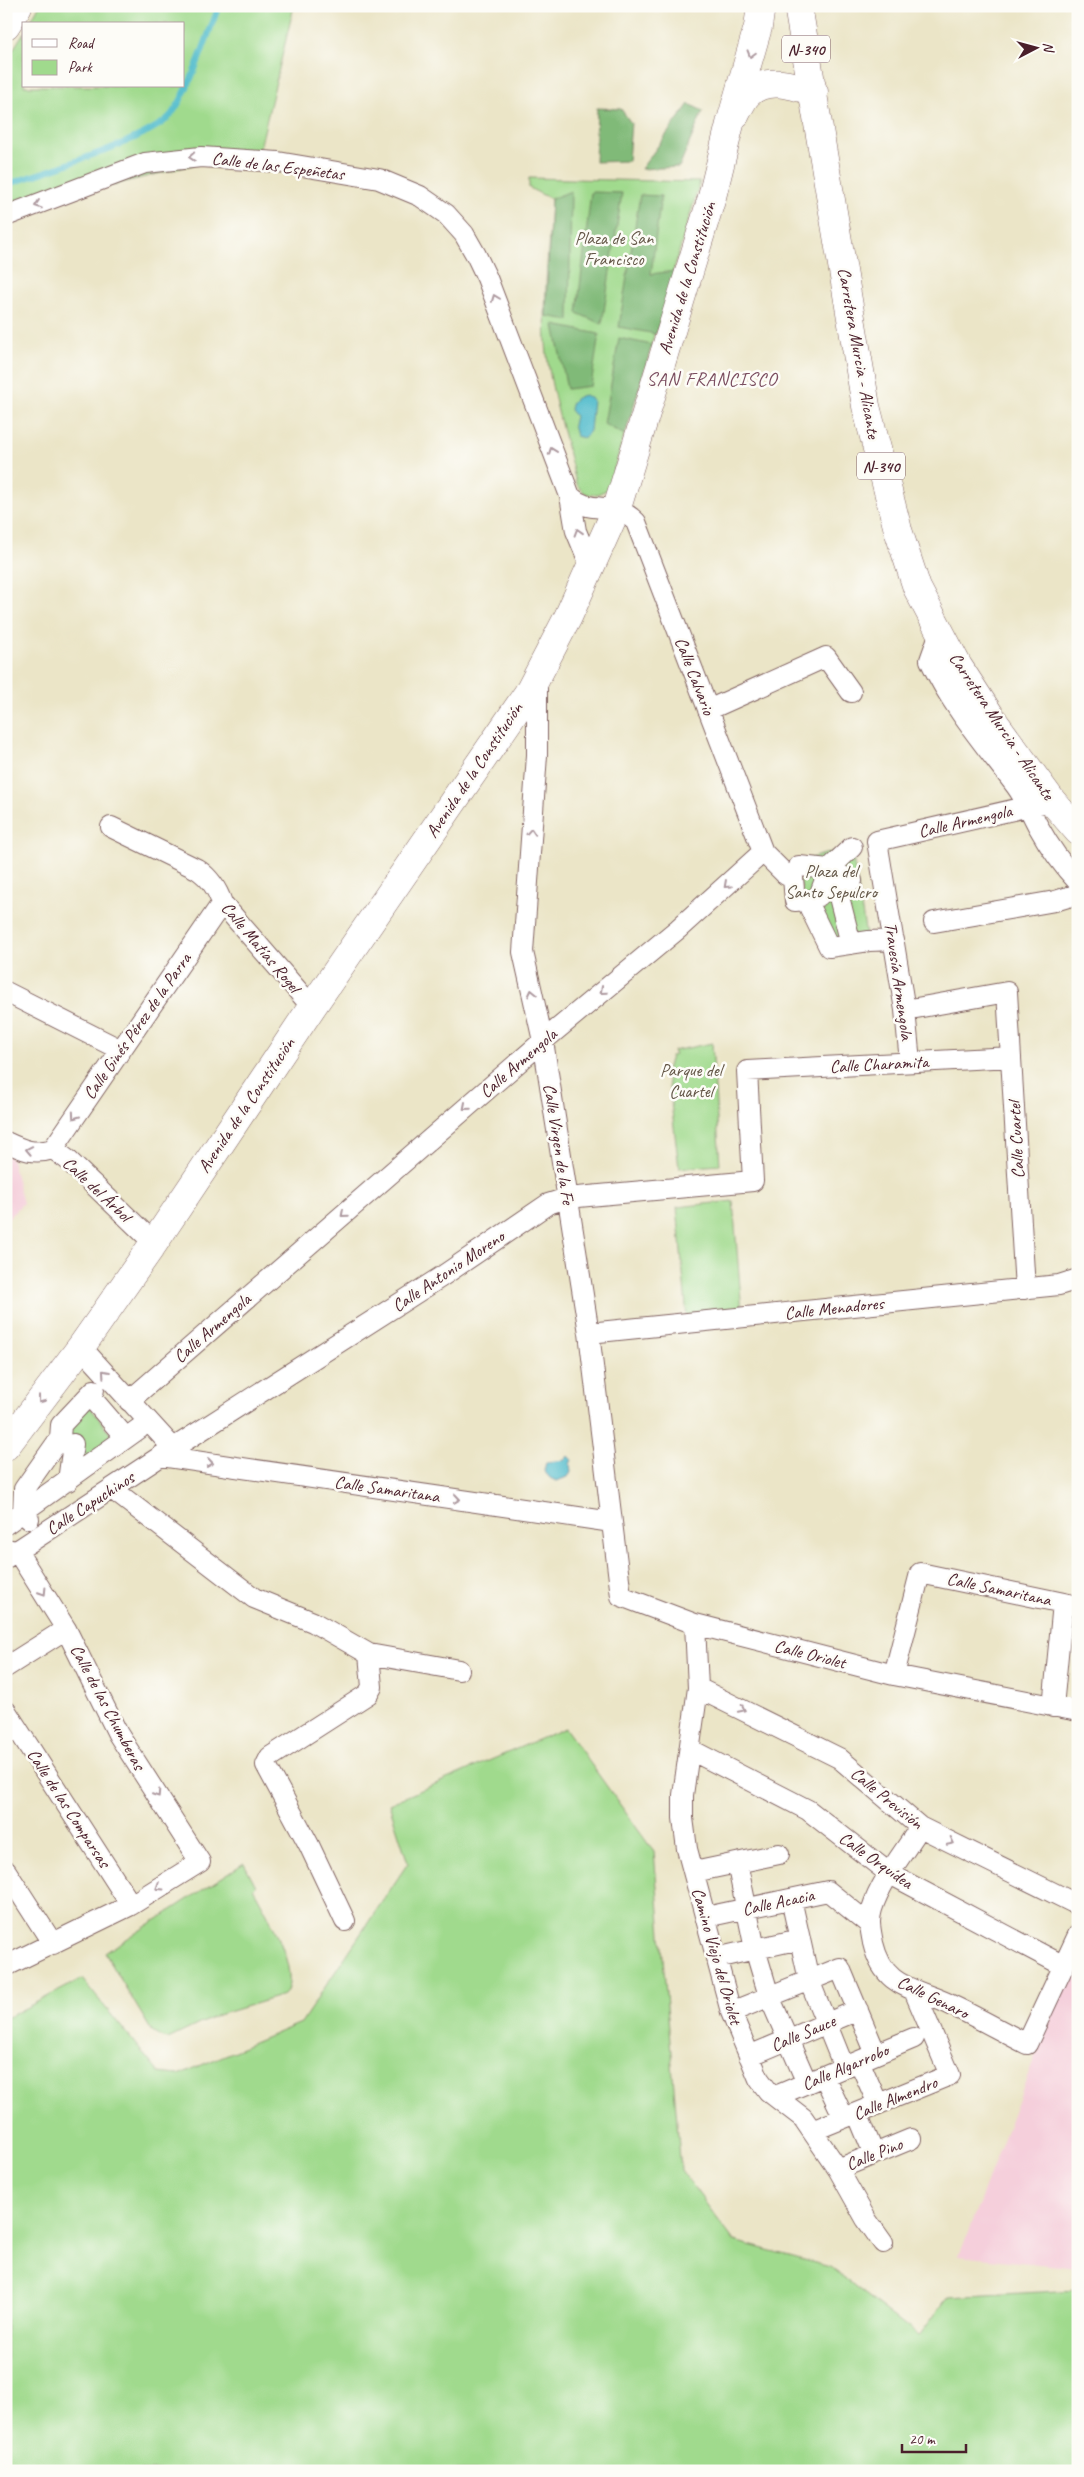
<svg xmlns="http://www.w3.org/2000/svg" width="1084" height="2477" viewBox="0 0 1084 2477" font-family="Caveat,sans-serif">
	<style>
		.built { fill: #f5cfdb }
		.green { fill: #a0da8d; stroke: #757c5c }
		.forest { fill: #80ba78; stroke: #656c52 }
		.water { fill: #51bccc; stroke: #4e6e7c }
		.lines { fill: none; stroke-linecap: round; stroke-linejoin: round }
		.stream { stroke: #51bccc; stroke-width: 6 }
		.street-casing { stroke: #826462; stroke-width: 22 }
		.secondary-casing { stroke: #826462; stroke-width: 29 }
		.highway-casing { stroke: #826462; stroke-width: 29 }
		.street { stroke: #fff; stroke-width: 20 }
		.secondary { stroke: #fff; stroke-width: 28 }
		.highway { stroke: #fff; stroke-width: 28 }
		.oneway { stroke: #ae9aa0 }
		.labels { text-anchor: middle; stroke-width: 5; stroke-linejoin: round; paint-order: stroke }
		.shield { fill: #fdfcf7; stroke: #806168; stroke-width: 1 }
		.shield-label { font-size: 16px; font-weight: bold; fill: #4a1f2b }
		.street-label { font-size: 18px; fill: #4a1f2b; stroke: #fdfcf7 }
		.park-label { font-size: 18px; fill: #645748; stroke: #fdfcf7 }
		.neighbourhood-label { font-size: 19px; letter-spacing: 1px; fill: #7b4e60; stroke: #fdfcf7 }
	</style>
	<rect width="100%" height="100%" fill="#fdfcf7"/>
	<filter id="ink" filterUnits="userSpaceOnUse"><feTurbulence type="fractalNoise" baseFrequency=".02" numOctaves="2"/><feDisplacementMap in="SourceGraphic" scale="10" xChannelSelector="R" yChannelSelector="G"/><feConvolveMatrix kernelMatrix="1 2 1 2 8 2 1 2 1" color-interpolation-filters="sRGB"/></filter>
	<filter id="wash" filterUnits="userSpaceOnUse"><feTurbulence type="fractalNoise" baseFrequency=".0096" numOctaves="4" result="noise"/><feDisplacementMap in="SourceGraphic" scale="20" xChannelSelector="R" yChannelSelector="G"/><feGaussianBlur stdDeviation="1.12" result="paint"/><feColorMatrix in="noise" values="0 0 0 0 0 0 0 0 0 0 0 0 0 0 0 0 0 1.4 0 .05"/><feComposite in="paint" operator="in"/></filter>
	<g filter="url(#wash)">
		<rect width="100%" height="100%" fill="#ebe5c7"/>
		<path class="built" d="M6,1155L11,1157L23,1203L6,1221Z
			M1078,1943V2268L959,2256Z"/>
		<path class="green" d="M39,6H294L260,148L6,212V61L24,32V86H184V24H29Z
			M529,178L700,182L608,489C594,497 585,498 576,483C567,443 554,403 548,363C541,310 549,253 551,199L529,188Z
			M851,846L866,935L832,944L802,895L798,862Z
			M712,1043L720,1165L679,1168L667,1070L671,1056L675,1055L673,1051Z
			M733,1201L742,1312L687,1318L677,1207Z
			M90,1407L114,1439L83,1461L61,1425Z
			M565,1728L654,1852L681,2170L734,2241L830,2267L919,2336L948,2297L1078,2290V2471H6V2018L82,1979L159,2073L178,2075L301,2023L408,1863L389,1804Z
			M244,1863L256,1886L253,1888C265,1909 303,1975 284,1995L218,2015L168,2039L162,2038L151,2030L105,1953Z"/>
		<path class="forest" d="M689,104L703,111L679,167L641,169Z
			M597,108L621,109L631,123L628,161L595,162Z
			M571,191L569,320L546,316L551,199Z
			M591,192L622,193L602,324L577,313Z
			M640,195L661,196L651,274L675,271L656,334L619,327Z
			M554,325L599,334L591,386L567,389Z
			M619,338L652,345L625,435L604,424Z"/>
		<path class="water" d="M585,395L593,400L590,431L584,438L576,436L573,425L575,416L570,410C571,400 576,397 585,395Z
			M568,1456L572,1460L570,1464L571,1471L568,1477L556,1481L550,1478L544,1471L546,1462L565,1460Z"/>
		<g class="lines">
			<path class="stream" d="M6,185C42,172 150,140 171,115C190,91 207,36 219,6"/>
		</g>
	</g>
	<g filter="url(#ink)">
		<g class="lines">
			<defs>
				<path id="street" d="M6,216L145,163L201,157L278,162L379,179L420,196L446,214L464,234L476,255L487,278L570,496L576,531L591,567
					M570,496C592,517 612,498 636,522L763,852L786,875L793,878L795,901L806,900L829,947L869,941L894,940
					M940,632L930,660C952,707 985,745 1016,786C1025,798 1031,813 1038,826C1049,846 1062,865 1078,882
					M537,678V755L523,952L543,1041L589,1333L621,1596L695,1624L894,1675L1078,1711
					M708,710L826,657L851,692
					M111,827L197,869C210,878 217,888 222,903L312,1007
					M799,866L829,869L852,881
					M838,893L851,944
					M819,896L829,869L852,847
					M934,922L1055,901L1078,894
					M6,992L121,1050
					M905,1010L1007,992L1025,1289
					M910,1062L905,1010L877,841L1052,801
					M6,1142C23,1150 34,1155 53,1149
					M53,1149L222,903
					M53,1149L68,1160L154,1243
					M589,1333L1059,1285L1078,1279
					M81,1347L173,1448
					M89,1395L126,1438
					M129,1401L543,1041L678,929L763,852
					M161,1456L612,1522
					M68,1481L73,1444
					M112,1489L254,1598L313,1622L369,1654L459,1670
					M29,1519L23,1512L24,1489L60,1438L61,1425L94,1390
					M6,1524L140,1428
					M6,1549L17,1551L66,1629L118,1734L200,1862L131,1905L6,1966
					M6,1558L161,1456L441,1277L548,1204L567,1198L753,1181L747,1071L1011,1057
					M695,1624L698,1688L683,1795V1818L687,1849L731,2012L759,2079L768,2091L803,2118L838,2169L866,2219L883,2243
					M6,1667L66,1629
					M894,1675L920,1573L1078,1606
					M698,1688L839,1758L920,1827L1078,1905
					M1053,1707L1063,1603
					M6,1711L131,1905
					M691,1750L808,1810L890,1874L1064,1966
					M920,1827C904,1853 881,1880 872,1909C868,1922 871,1931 873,1943C884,1989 913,1987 949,2004C975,2016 1001,2031 1027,2044L1078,1935
					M737,1863L755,1949L769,1996L807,2083
					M6,1871L53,1944
					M694,1872L779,1854
					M791,1899L809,1980L844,2067
					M706,1917L828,1891L869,1924
					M345,1921L309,1845L266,1765L270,1757L368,1694L372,1687L369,1654
					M716,1958L800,1939
					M731,2012L840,1968L876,2054
					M749,2056L858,2010
					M859,2061L878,2104
					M824,2076L844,2118
					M776,2096L914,2038
					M857,2113L874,2154
					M812,2131L950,2075L915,1993
					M838,2169L911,2139"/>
				<path id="secondary" d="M6,25L18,6
					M736,114C739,108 743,99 748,94C766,76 793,85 814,92
					M6,1446L81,1347L154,1243L312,1007L530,690L568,617L617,508L712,197L730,124L758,27L761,6"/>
				<path id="highway" d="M798,6L866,406L898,530L917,588L958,666L995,723L1052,801L1078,831"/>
			</defs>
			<use href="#street" class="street-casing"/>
			<use href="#secondary" class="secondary-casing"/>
			<use href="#highway" class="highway-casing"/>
			<use href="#street" class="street"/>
			<use href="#secondary" class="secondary"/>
			<use href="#highway" class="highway"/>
		</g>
		<defs><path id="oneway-chevron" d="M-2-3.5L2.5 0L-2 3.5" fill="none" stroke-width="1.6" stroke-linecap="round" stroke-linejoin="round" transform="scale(1.25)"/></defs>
		<g class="oneway">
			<use href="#oneway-chevron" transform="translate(751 54) rotate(106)"/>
			<use href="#oneway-chevron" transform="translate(192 157) rotate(176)"/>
			<use href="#oneway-chevron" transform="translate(38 205) rotate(161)"/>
			<use href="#oneway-chevron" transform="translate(495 298) rotate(-111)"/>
			<use href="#oneway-chevron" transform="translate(552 451) rotate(-110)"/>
			<use href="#oneway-chevron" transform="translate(578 532) rotate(-107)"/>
			<use href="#oneway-chevron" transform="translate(531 832) rotate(-86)"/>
			<use href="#oneway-chevron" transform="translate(727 885) rotate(138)"/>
			<use href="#oneway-chevron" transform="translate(603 991) rotate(140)"/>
			<use href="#oneway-chevron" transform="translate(532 993) rotate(-103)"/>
			<use href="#oneway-chevron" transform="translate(466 1107) rotate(139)"/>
			<use href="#oneway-chevron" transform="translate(75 1116) rotate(125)"/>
			<use href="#oneway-chevron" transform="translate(29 1150) rotate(-169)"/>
			<use href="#oneway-chevron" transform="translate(344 1214) rotate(139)"/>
			<use href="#oneway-chevron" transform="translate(105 1373) rotate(-132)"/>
			<use href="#oneway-chevron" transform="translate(41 1400) rotate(127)"/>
			<use href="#oneway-chevron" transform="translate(210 1463) rotate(8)"/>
			<use href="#oneway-chevron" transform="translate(457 1499) rotate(8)"/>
			<use href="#oneway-chevron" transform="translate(43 1592) rotate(58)"/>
			<use href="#oneway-chevron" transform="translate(742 1709) rotate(26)"/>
			<use href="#oneway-chevron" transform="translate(157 1794) rotate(57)"/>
			<use href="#oneway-chevron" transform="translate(951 1842) rotate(26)"/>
			<use href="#oneway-chevron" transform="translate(159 1887) rotate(148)"/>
		</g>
	</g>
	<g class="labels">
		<g class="shield">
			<rect x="782" y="35.5" width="48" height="27" rx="4"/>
			<rect x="857" y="452.5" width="48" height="27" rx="4"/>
		</g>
		<g class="shield-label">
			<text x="806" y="55">N-340</text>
			<text x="881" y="472">N-340</text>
		</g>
		<g class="street-label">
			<text transform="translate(278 166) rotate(7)" y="6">Calle de las Espeñetas</text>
			<text transform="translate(687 278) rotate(-73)" y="6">Avenida de la Constitución</text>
			<text transform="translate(859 353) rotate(80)" y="6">Carretera Murcia - Alicante</text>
			<text transform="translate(695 676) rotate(69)" y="6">Calle Calvario</text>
			<text transform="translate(1002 726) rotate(56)" y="6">Carretera Murcia - Alicante</text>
			<text transform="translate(474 770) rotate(-56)" y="6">Avenida de la Constitución</text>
			<text transform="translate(965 821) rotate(-13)" y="6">Calle Armengola</text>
			<text transform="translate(261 947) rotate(50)" y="6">Calle Matías Rogel</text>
			<text transform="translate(899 981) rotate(82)" y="6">Travesía Armengola</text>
			<text transform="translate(137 1026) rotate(-55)" y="6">Calle Ginés Pérez de la Parra</text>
			<text transform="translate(518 1063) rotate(-41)" y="6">Calle Armengola</text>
			<text transform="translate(879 1064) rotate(-3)" y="6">Calle Charamita</text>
			<text transform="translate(246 1105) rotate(-56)" y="6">Avenida de la Constitución</text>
			<text transform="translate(1016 1140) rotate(-93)" y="6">Calle Cuartel</text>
			<text transform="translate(559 1144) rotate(81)" y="6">Calle Virgen de la Fe</text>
			<text transform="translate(97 1189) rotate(43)" y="6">Calle del Árbol</text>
			<text transform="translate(448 1271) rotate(-34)" y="6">Calle Antonio Moreno</text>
			<text transform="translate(834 1308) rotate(-6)" y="6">Calle Menadores</text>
			<text transform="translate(212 1328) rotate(-41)" y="6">Calle Armengola</text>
			<text transform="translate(387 1489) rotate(8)" y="6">Calle Samaritana</text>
			<text transform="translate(90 1503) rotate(-33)" y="6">Calle Capuchinos</text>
			<text transform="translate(999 1589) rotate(12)" y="6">Calle Samaritana</text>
			<text transform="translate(810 1654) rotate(14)" y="6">Calle Oriolet</text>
			<text transform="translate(108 1707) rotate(62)" y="6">Calle de las Chumberas</text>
			<text transform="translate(887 1798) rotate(39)" y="6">Calle Previsión</text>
			<text transform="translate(69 1808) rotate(57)" y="6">Calle de las Comparsas</text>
			<text transform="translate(876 1860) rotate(35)" y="6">Calle Orquídea</text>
			<text transform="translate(778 1902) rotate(-12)" y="6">Calle Acacia</text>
			<text transform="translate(717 1956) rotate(74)" y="6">Camino Viejo del Oriolet</text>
			<text transform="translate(933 1997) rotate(26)" y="6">Calle Genaro</text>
			<text transform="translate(803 2033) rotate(-23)" y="6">Calle Sauce</text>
			<text transform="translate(845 2067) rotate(-23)" y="6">Calle Algarrobo</text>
			<text transform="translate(895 2098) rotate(-22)" y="6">Calle Almendro</text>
			<text transform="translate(874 2154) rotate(-22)" y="6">Calle Pino</text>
		</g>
		<g class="park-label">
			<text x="614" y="244">Plaza de San<tspan x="614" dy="21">Francisco</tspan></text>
			<text x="831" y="877">Plaza del<tspan x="831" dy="21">Santo Sepulcro</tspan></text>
			<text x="691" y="1076">Parque del<tspan x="691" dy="21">Cuartel</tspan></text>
		</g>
		<g class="neighbourhood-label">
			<text x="712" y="385">SAN FRANCISCO</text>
		</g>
	</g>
	<rect width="1084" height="2477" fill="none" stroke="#fdfcf7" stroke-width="25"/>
	<rect x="22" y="22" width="162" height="65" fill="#fdfcf7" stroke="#b5a4a5"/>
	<rect x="32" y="39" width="25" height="8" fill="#ffffff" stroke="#b5a4a5"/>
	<text x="68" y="48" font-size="15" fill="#4a1f2b">Road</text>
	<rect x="32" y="60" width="25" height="15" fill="#a0da8d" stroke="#b5a4a5"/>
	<text x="68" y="72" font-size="15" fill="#4a1f2b">Park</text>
	<g transform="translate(1036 48) rotate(84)" stroke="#fdfcf7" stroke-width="4" paint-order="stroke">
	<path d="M0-4L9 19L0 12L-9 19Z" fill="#4a1f2b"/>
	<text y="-8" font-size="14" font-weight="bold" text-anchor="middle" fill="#4a1f2b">N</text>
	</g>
	<path d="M902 2444v8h64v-8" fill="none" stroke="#4a1f2b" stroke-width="2.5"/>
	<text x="909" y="2444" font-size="15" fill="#4a1f2b" stroke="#fdfcf7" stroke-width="4" paint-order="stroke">20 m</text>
</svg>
